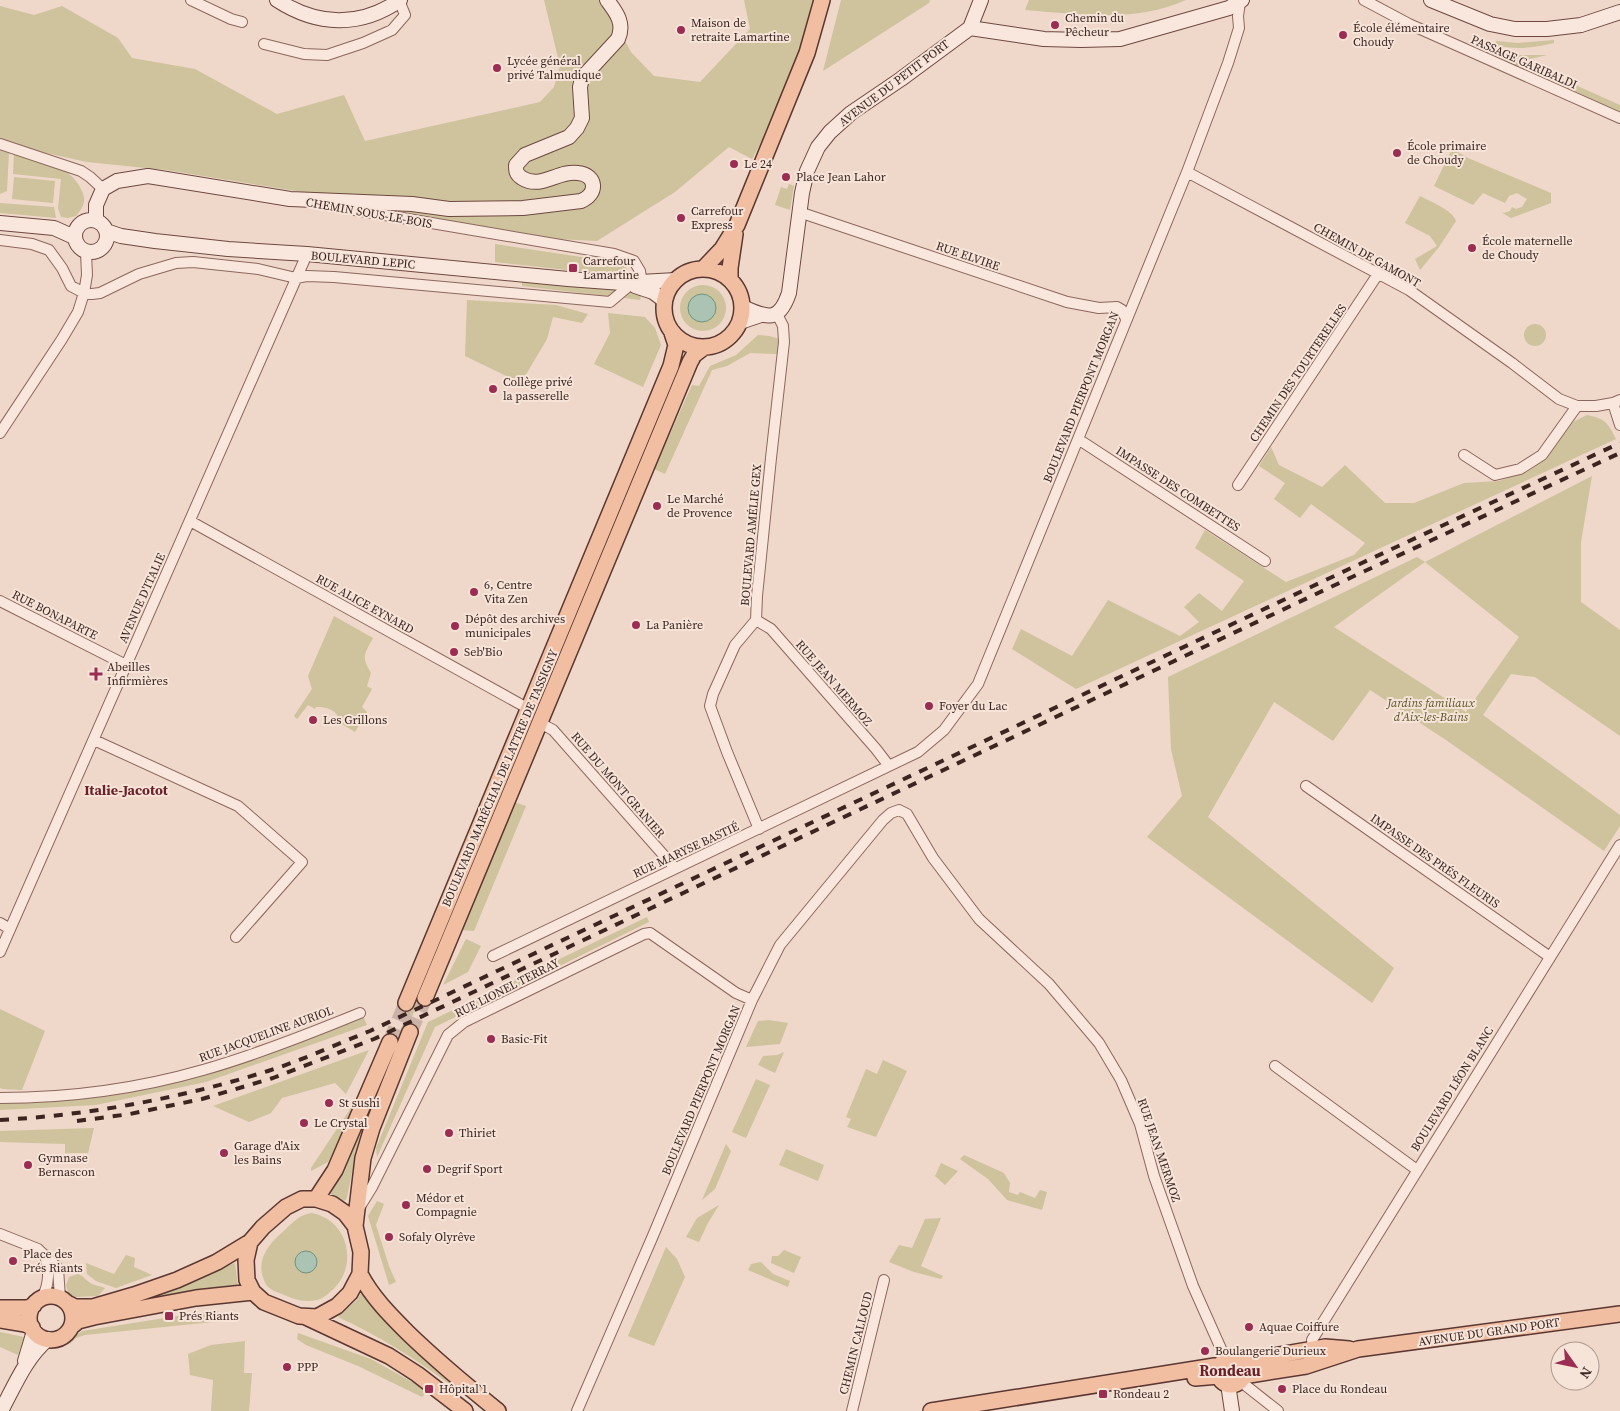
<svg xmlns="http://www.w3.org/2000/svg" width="1620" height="1411" viewBox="0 0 1620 1411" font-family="'Source Serif 4',serif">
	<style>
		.green { fill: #cec39c; fill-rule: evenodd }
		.water { fill: #aac3b3; stroke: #70927e }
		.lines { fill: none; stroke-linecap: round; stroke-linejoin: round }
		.primary-tunnel { stroke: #cbb3a7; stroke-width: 15; stroke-dasharray: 15 8; stroke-linecap: butt }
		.street-casing { stroke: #8c675d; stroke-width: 12 }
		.secondary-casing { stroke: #6e4840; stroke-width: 16 }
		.primary-casing { stroke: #5a3731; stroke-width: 18 }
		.street { stroke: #f9e7dd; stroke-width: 10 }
		.secondary { stroke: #f9e7dd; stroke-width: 14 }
		.primary { stroke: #f1bea2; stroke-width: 15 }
		.rail { stroke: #3c2521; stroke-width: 4; stroke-dasharray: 9 9; stroke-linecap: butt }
		.poi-dot { fill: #9b2d52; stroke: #f6e4d9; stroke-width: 2 }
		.labels { text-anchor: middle; stroke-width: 4; stroke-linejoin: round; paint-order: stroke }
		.poi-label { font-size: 12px; fill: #3c2521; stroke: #f6e4d9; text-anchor: start }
		.street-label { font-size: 12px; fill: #3c2521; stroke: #f6e4d9 }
		.park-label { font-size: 12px; font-style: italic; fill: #595527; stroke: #f6e4d9 }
		.neighbourhood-label { font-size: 14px; font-weight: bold; fill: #692028; stroke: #f6e4d9 }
		.quarter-label { font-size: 15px; font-weight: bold; fill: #692028; stroke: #f6e4d9 }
	</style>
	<rect width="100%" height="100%" fill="#efd7c9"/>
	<path class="green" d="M544,0H603L631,52L654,76L700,82L750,29L744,0H813L806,34L786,98L752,159L729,147L675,192L597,241L535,238L461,228L391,209L327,196L166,170L87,162L0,143V6L34,15L62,6L118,38L132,58L195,69L277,114L344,95L365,141L540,102L554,87L560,66Z
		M841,0H930L929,3L823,71Z
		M1029,0H1186C1135,23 1079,14 1025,10Z
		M1554,40V43C1532,48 1517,50 1494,45L1496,41L1518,43Z
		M1488,51L1512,55H1547L1522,61L1620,105V112L1486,54Z
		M0,149L9,152L7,191L0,194Z
		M1452,149L1468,158L1551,193V203L1511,218L1501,212L1504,213L1510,211L1512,207L1516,209L1522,207L1527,199L1517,193L1509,196L1505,203L1483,193L1473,205L1434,186Z
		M14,154C30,159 48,163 63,170C72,174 83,188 84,198C85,205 80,211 76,216L68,218L61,217L58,208L61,179L13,174Z
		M14,177L55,181L53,203L12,199Z
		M789,184L794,186L790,210L775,205L781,187L787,189Z
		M1420,196C1429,201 1453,210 1456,221L1439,247L1420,270L1415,259L1437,246L1430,236L1405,223Z
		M0,203L54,207L56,218L0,213Z
		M495,244L621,263L627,269L625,273H622L585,272L495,262Z
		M522,280L642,293L640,300L522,286Z
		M680 308a23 23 0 1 1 46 0a23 23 0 1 1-46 0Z
		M467,300L556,305L588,314L582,323L553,317L547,339L521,383L465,356Z
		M608,313L645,317L655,328L661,345L643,387L594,364L610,333Z
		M1524 335a11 11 0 1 1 22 0a11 11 0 1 1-22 0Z
		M758,335L769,336L780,339L777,354L750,353L727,366L712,370L665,474L654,469L692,385L699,386L710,366L736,355Z
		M673,377L679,380L393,1062L354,1163L347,1197L346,1200L343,1201L330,1194V1191L392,1050Z
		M1587,415C1606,419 1608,423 1616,439L1076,689L1012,649L1021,629L1072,656L1108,600L1180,636L1199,622L1184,607L1199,593L1222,611L1244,581L1195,548L1205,530L1286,582L1354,555L1365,543L1311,504L1300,518L1274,499L1285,483L1259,466L1271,447L1279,465L1322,487L1345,465L1385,503H1414L1464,483L1499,481L1522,473L1548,456L1573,422Z
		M1592,476L1581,542V602L1620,630V736L1535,677L1511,674L1483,715L1620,815V826L1604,851L1446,740L1370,690L1333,741L1274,702L1208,817L1394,968L1372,1003L1147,837L1182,796L1171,749L1168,677L1417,557L1425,562ZM1425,562L1519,637L1466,712L1334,627Z
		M334,616L373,638C364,655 361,656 371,673L367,686L372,689L362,707L367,712L355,732L340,723C338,710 328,707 316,707L315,709L308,705L297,719L294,716L312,689L308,676Z
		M514,802L526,806L474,931L461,930Z
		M647,917L649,922L435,1027L377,1157L376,1148L428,1022Z
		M466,939L481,946L468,972L443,985Z
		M0,1009L45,1031L22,1090L3,1089L0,1088Z
		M363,1016L367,1025L206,1082L96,1105L0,1110V1102L204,1074Z
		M769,1020L788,1023L780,1044L746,1047L758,1021Z
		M369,1050L346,1094L335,1083L282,1098L271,1113L249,1122L213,1106Z
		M784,1052L775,1073L758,1065L763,1056L777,1055Z
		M883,1060L907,1071L876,1137L847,1127L851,1119L846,1117L866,1069L877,1074Z
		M756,1079L770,1085L746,1138L732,1132Z
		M356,1100L359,1101L328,1162L311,1171V1168Z
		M94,1128L88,1153H65V1144L0,1142V1131Z
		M726,1144L731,1151L715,1189L702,1200Z
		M786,1149L824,1165L818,1181L779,1165Z
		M964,1155L1004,1173L1010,1183L1009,1192L1018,1195L1020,1192L1035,1198L1040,1190L1047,1192L1042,1210L1007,1200L988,1179L960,1159Z
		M941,1163L958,1171L945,1185L935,1176Z
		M377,1201L384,1204L376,1225L389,1266L396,1282L389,1285L368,1216Z
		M719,1205L708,1223L699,1242L686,1237L697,1218Z
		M311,1213C349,1219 360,1268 330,1292C325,1297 318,1301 310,1301C299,1302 287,1296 277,1292C271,1290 266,1286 264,1280C255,1258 271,1242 286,1229C294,1221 300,1215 311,1213Z
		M941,1218L921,1266L943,1276L941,1279L914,1272L889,1262L899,1245L912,1248L925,1219Z
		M666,1247L677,1259L685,1277L654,1346L628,1336Z
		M784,1250L801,1257L794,1273L771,1263L772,1256H778Z
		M126,1255L135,1258L134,1267L152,1275L116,1288L96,1281L87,1274L86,1263L114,1274Z
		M761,1262L773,1274L790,1281L788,1287L748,1270L751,1264Z
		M235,1263L238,1286L134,1302V1299Z
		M78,1274C84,1276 86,1281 92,1284C97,1286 100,1286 105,1288L98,1296L75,1297L68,1293L66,1285L69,1277Z
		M361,1293L410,1346L453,1384L452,1386C416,1359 379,1336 338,1317L357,1300Z
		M216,1310L224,1316L223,1321L85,1335L76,1338L70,1344L68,1341L82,1331Z
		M0,1332L24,1337L18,1355L0,1347Z
		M298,1333L371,1359L428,1391L422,1397L358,1366L306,1345L297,1339Z
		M245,1341L244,1373H252L249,1411H211L213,1380L190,1375L188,1354L211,1345Z"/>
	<path class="water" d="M688 308a14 14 0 1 1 28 0a14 14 0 1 1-28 0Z
		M295 1262a11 11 0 1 1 22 0a11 11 0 1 1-22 0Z"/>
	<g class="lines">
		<path class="primary-tunnel" d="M410,1032L425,998
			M390,1042L406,1003"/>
		<defs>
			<path id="street" d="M191,0L231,19L242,22
				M1364,0L1409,24L1620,118
				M264,44L304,54L327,55L363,43L392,30L405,15L399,0
				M0,144L81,171L90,177L103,189
				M1187,172L1409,290L1512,363L1559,399L1577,406H1596L1613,403L1620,400
				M326,205L614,254L634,261L640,271L642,283
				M799,212L1067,302L1099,308L1117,307L1122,310L1126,319
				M0,240L32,244L49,250L62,268L71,286L84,293L92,294L100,293L139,274L176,263L193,262L258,269L296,278L307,276L334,277L610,302L630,285
				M1613,403L1620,425
				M0,433L62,339L78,312L84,293L87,275L86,252
				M1078,439L1265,561
				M1464,455L1495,475L1520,469L1542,455L1577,406
				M1238,485L1378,274
				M190,521L529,709
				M0,601L126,665
				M756,620L771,629L876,749L889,766
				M540,723L553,730L675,868
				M94,740L238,806L302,862L236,937
				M1306,786L1550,957
				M759,829L727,752L710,706L713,694L735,645L756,620L757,596L771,458L784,342L783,326L777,314
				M0,923L10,929
				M0,952L307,254
				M493,956L918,752L944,730L978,684L1187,172L1228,63L1239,28L1238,16L1240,2
				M1275,1066L1417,1170
				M0,1098C68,1098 137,1089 203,1070C256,1055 309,1034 360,1013
				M359,1208L372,1187L448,1035L464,1022L644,934L650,933L736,993L752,1000
				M0,1234L38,1249L58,1268L60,1298
				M42,1298C50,1283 49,1270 45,1255
				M1313,1349L1312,1340L1620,845
				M1240,1381L1278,1411
				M577,1411L652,1238L752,1000L780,945L883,820L891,813L899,810L907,814L933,858L979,919L1049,984L1099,1043L1121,1080L1140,1124L1154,1176L1193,1286L1226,1360
				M852,1411L884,1280"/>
			<path id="secondary" d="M277,0C317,26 360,28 400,0
				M1431,0L1490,24L1515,29H1547L1581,25L1620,12
				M970,28L1044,39L1081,40L1120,39L1229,8L1242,0
				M75 236a16 16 0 1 1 32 0a16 16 0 1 1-32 0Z
				M96,220V205L103,189L117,181L148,176L290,199L412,204L449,209L523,208L581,201C598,194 597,175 578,173C558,170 541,190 522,178C516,174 516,171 516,165L525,155L569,137L577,128L582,118L580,87L582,78L618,39C625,23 616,12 607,0
				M0,223L54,228L74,237
				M106,231L121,236L155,241L228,249L307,254L568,279L622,283L676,280
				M635,286L653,292L665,301
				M743,307C767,318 779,323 789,293L802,193L807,171L818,147L830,132L851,113L901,79L970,28L981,0
				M740,322L761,315
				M25,1361L34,1331
				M1228,1384L1232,1411
				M1,1411C14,1387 26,1357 48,1339"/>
			<path id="primary" d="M664 308a39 39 0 1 1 78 0a39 39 0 1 1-78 0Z
				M703,269L722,249L737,225L807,53L822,0
				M730,279V268L735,234
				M425,998L690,362L694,355L703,348
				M406,1003L671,366L676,345L671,330
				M302,1199H316L332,1204L345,1213L355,1226L361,1252L360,1274L350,1293L337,1306L317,1317L299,1316L264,1302L253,1292L247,1280L246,1260L250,1242L263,1227L286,1207Z
				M316,1199L335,1170L390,1042
				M355,1226L363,1158L372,1128L410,1032
				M360,1274C372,1297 390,1315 408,1333C437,1361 467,1386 498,1411
				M29 1318a22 22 0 1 1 44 0a22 22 0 1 1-44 0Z
				M69,1304L75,1307H93L134,1295L177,1280L217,1262L250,1242
				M0,1308H28L34,1305
				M306,1317L389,1356L417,1374L465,1411
				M0,1320L25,1324L32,1327
				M72,1326L78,1321L94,1317L196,1298L253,1292
				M1218 1372a13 13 0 1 1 26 0a13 13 0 1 1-26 0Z
				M1240,1362L1325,1347L1349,1349
				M1243,1376L1306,1366L1358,1349L1620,1314
				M1195,1378L1219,1376
				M931,1411L1221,1365"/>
		</defs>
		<use href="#street" class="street-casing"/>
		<use href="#secondary" class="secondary-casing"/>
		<use href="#primary" class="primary-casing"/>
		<use href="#street" class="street"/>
		<use href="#secondary" class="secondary"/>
		<use href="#primary" class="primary"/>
		<path class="rail" d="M0,1120C91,1115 181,1098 268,1071C303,1060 337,1044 370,1031L1349,569L1620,443
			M77,1121L130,1114L202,1099L273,1078L374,1039L1352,577L1620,453"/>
	</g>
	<g class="poi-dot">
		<circle cx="1055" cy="25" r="5"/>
		<circle cx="681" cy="30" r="5"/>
		<circle cx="1343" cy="35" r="5"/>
		<circle cx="497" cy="68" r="5"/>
		<circle cx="1397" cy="153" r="5"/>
		<circle cx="734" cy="164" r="5"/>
		<circle cx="786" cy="177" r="5"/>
		<circle cx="681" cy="218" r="5"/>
		<circle cx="1472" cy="248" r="5"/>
		<rect x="568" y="263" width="10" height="10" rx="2.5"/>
		<circle cx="493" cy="389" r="5"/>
		<circle cx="657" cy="506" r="5"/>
		<circle cx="474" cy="592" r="5"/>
		<circle cx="636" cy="625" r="5"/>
		<circle cx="455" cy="626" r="5"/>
		<circle cx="454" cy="652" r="5"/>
		<path d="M93.5 666.5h5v5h5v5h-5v5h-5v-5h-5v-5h5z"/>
		<circle cx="929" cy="706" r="5"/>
		<circle cx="313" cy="720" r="5"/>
		<circle cx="491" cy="1039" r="5"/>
		<circle cx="329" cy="1103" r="5"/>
		<circle cx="304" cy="1123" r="5"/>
		<circle cx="449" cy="1133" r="5"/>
		<circle cx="224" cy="1153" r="5"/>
		<circle cx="28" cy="1165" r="5"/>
		<circle cx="427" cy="1169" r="5"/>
		<circle cx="406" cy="1205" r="5"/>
		<circle cx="389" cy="1237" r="5"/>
		<circle cx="13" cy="1261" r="5"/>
		<rect x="164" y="1311" width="10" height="10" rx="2.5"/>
		<circle cx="1249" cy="1327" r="5"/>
		<circle cx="1205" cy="1351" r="5"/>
		<circle cx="287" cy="1367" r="5"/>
		<rect x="424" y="1384" width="10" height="10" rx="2.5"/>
		<circle cx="1282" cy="1389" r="5"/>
		<rect x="1098" y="1389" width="10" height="10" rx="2.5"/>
	</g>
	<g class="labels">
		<g class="poi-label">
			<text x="1065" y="22">Chemin du<tspan x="1065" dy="14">Pêcheur</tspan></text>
			<text x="691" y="27">Maison de<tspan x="691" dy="14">retraite Lamartine</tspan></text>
			<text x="1353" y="32">École élémentaire<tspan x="1353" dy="14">Choudy</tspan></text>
			<text x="507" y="65">Lycée général<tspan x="507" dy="14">privé Talmudique</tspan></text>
			<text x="1407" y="150">École primaire<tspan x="1407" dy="14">de Choudy</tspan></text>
			<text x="744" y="168">Le 24</text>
			<text x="796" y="181">Place Jean Lahor</text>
			<text x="691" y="215">Carrefour<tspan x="691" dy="14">Express</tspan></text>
			<text x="1482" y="245">École maternelle<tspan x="1482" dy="14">de Choudy</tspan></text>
			<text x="583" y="265">Carrefour<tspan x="583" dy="14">Lamartine</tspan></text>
			<text x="503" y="386">Collège privé<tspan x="503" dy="14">la passerelle</tspan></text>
			<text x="667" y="503">Le Marché<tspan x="667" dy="14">de Provence</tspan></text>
			<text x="484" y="589">6, Centre<tspan x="484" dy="14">Vita Zen</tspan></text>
			<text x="465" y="623">Dépôt des archives<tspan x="465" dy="14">municipales</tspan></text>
			<text x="646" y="629">La Panière</text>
			<text x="464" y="656">Seb'Bio</text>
			<text x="107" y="671">Abeilles<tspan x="107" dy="14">Infirmières</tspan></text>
			<text x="939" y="710">Foyer du Lac</text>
			<text x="323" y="724">Les Grillons</text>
			<text x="501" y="1043">Basic-Fit</text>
			<text x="339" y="1107">St sushi</text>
			<text x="314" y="1127">Le Crystal</text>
			<text x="459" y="1137">Thiriet</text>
			<text x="234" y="1150">Garage d'Aix<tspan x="234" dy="14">les Bains</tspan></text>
			<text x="38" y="1162">Gymnase<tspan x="38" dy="14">Bernascon</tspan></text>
			<text x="437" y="1173">Degrif Sport</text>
			<text x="416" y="1202">Médor et<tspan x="416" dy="14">Compagnie</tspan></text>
			<text x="399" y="1241">Sofaly Olyrêve</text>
			<text x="23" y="1258">Place des<tspan x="23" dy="14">Prés Riants</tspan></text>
			<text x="179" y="1320">Prés Riants</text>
			<text x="1259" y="1331">Aquae Coiffure</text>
			<text x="1215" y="1355">Boulangerie Durieux</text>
			<text x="297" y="1371">PPP</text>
			<text x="439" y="1393">Hôpital 1</text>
			<text x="1292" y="1393">Place du Rondeau</text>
			<text x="1113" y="1398">Rondeau 2</text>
		</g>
		<g class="street-label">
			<text transform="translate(1524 62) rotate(24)" y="4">PASSAGE GARIBALDI</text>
			<text transform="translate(894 83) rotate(-37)" y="4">AVENUE DU PETIT PORT</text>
			<text transform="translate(369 213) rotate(10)" y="4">CHEMIN SOUS-LE-BOIS</text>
			<text transform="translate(1367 255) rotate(29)" y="4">CHEMIN DE GAMONT</text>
			<text transform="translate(968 256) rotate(19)" y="4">RUE ELVIRE</text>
			<text transform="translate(363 260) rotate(5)" y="4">BOULEVARD LEPIC</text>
			<text transform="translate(1298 373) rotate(-56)" y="4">CHEMIN DES TOURTERELLES</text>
			<text transform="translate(1081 397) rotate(-68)" y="4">BOULEVARD PIERPONT MORGAN</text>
			<text transform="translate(1178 489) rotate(33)" y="4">IMPASSE DES COMBETTES</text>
			<text transform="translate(751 535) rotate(-85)" y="4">BOULEVARD AMÉLIE GEX</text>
			<text transform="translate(142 598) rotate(-66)" y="4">AVENUE D'ITALIE</text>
			<text transform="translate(365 604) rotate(29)" y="4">RUE ALICE EYNARD</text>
			<text transform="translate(55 615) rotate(27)" y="4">RUE BONAPARTE</text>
			<text transform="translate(834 683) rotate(49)" y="4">RUE JEAN MERMOZ</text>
			<text transform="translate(500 778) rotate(-67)" y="4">BOULEVARD MARÉCHAL DE LATTRE DE TASSIGNY</text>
			<text transform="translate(618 785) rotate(49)" y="4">RUE DU MONT GRANIER</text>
			<text transform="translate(686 850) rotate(-25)" y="4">RUE MARYSE BASTIÉ</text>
			<text transform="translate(1435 861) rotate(35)" y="4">IMPASSE DES PRÉS FLEURIS</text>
			<text transform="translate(507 988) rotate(-27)" y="4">RUE LIONEL TERRAY</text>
			<text transform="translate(266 1034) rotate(-20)" y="4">RUE JACQUELINE AURIOL</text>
			<text transform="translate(1452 1089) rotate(-58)" y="4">BOULEVARD LÉON BLANC</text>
			<text transform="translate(701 1090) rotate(-67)" y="4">BOULEVARD PIERPONT MORGAN</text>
			<text transform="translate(1159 1150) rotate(71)" y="4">RUE JEAN MERMOZ</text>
			<text transform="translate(1489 1332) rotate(-8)" y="4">AVENUE DU GRAND PORT</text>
			<text transform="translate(856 1343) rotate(-76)" y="4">CHEMIN CALLOUD</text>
		</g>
		<g class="park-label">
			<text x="1431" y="707">Jardins familiaux<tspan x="1431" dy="14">d'Aix-les-Bains</tspan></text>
		</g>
		<g class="neighbourhood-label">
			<text x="126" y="795">Italie-Jacotot</text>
		</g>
		<g class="quarter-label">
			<text x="1230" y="1376">Rondeau</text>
		</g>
	</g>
	<g transform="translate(1575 1366) rotate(123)"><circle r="24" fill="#f6e4d9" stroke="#ac988f"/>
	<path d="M0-4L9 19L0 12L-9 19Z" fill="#9b2d52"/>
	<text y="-8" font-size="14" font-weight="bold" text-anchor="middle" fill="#3c2521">N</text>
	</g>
</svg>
